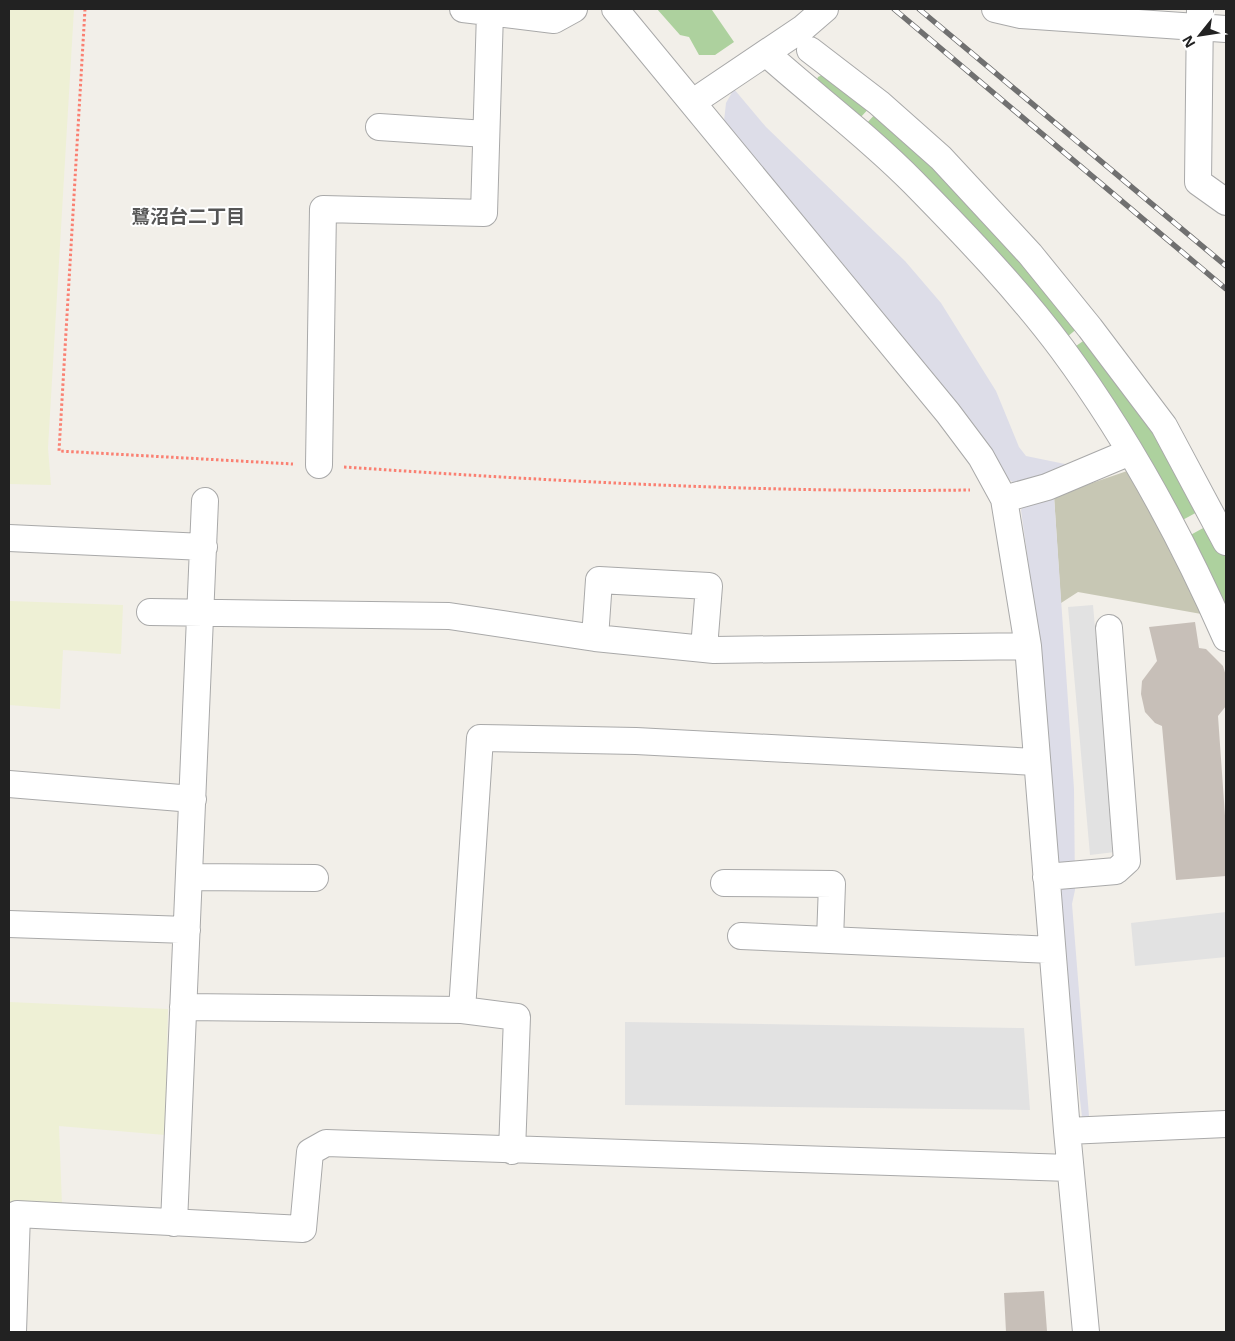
<svg xmlns="http://www.w3.org/2000/svg" width="1235" height="1341" viewBox="0 0 1235 1341" font-family="'Open Sans','Noto Sans JP',sans-serif">
	<style>
		.construction { fill: #c7c7b4 }
		.farmland { fill: #eef0d5 }
		.forest { fill: #add19e }
		.parking { fill: #e2e2e2 }
		.plaza { fill: #dddde8 }
		.building { fill: #c7bfb8 }
		.lines { fill: none; stroke-linecap: round; stroke-linejoin: round }
		.minor-casing { stroke: #a9a9a9; stroke-width: 28 }
		.path { stroke: #fa8072; stroke-width: 3; stroke-dasharray: 2.5 2.5; stroke-linecap: butt }
		.minor { stroke: #fff; stroke-width: 26 }
		.rail-casing { stroke: #707070; stroke-width: 5.5 }
		.rail { stroke: #fff; stroke-width: 4; stroke-dasharray: 11; stroke-linecap: butt }
		.labels { text-anchor: middle; stroke-width: 4; stroke-linejoin: round; paint-order: stroke }
		.neighbourhood-label { font-size: 19px; font-weight: bold; fill: #555; stroke: #fff }
	</style>
	<rect width="100%" height="100%" fill="#f2efe9"/>
	<path class="construction" d="M1130,470L1207,615L1078,592L1061,603L1054,496Z"/>
	<path class="farmland" d="M9,9H74L48,448L51,485L9,484Z
		M9,601L123,605L121,654L63,650L60,709L9,705Z
		M9,1002L168,1009L165,1135L59,1126L62,1205L9,1207Z"/>
	<path class="forest" d="M657,9H714L712,10L734,42L715,55H699L689,37L680,35Z
		M826,73L872,105L860,118L816,82L818,77Z
		M878,111L936,162L1080,326L1066,338L866,124Z
		M1089,337L1128,385L1201,510L1177,523L1076,346Z
		M1205,527L1213,530L1226,555V618L1185,538Z"/>
	<path class="parking" d="M1093,605L1115,852L1090,855L1068,607Z
		M1226,912V957L1135,966L1131,923Z
		M625,1022L1024,1028L1030,1110L625,1105Z"/>
	<path class="plaza" d="M734,89L766,127L905,261L941,303L996,391L1019,447L1026,456L1070,465L1017,485L1008,479L991,450L957,404L724,121L726,103Z
		M1054,496L1074,789L1075,890L1072,904L1089,1116L1082,1117L1058,908L1039,642L1021,510L1024,504Z"/>
	<path class="building" d="M1195,622L1199,648L1206,649L1223,666L1226,676V706L1218,716L1226,830V876L1176,880L1162,726L1155,723L1145,712L1141,694L1142,681L1157,661L1149,627Z
		M1044,1291L1047,1331L1006,1332L1004,1293Z"/>
	<g class="lines">
		<defs>
			<path id="minor" d="M463,9L554,20L574,9
				M615,9L948,413L981,457L1004,499L1028,646L1067,1131L1086,1332
				M995,9L1021,15L1226,29
				M1200,9L1198,182L1226,202
				M810,50L879,103L941,158L1030,254L1090,328L1164,426L1226,542
				M766,53C815,97 868,136 914,183C965,235 1018,290 1062,349C1127,437 1182,538 1226,638
				M693,102L803,28L825,9
				M379,127L486,134
				M319,465L323,209L484,213L490,12
				M1004,499L1047,487L1130,452
				M9,538L204,547
				M150,612L449,616L595,638L714,650L1028,646
				M595,638L599,580L709,586L704,648
				M9,784L193,799
				M189,877L315,878
				M1046,877L1116,871L1127,861L1109,628
				M724,883L832,884L830,940
				M9,924L187,930
				M741,936L1052,950
				M183,1007L462,1010L517,1017L512,1151
				M462,1010L480,738L636,741L1036,762
				M1067,1131L1226,1124
				M174,1223L205,501
				M13,1332L17,1214L303,1229L310,1152L326,1143L1070,1168"/>
		</defs>
		<use href="#minor" class="minor-casing"/>
		<path class="path" d="M85,9L59,451L293,464
			M344,467C552,481 761,493 970,490"/>
		<use href="#minor" class="minor"/>
		<defs>
			<path id="rail" d="M894,9L1226,289
				M919,9L1226,266"/>
		</defs>
		<use href="#rail" class="rail-casing"/>
		<use href="#rail" class="rail"/>
	</g>
	<g class="labels">
		<g class="neighbourhood-label">
			<text x="188" y="223">鷺沼台二丁目</text>
		</g>
	</g>
	<rect width="1235" height="1341" fill="none" stroke="#222222" stroke-width="20"/>
	<g transform="translate(1200 35) rotate(240)" stroke="#ffffff" stroke-width="4" paint-order="stroke">
	<path d="M0-4L9 19L0 12L-9 19Z" fill="#222222"/>
	<text y="-8" font-size="14" font-weight="bold" text-anchor="middle" fill="#222222">N</text>
	</g>
</svg>
